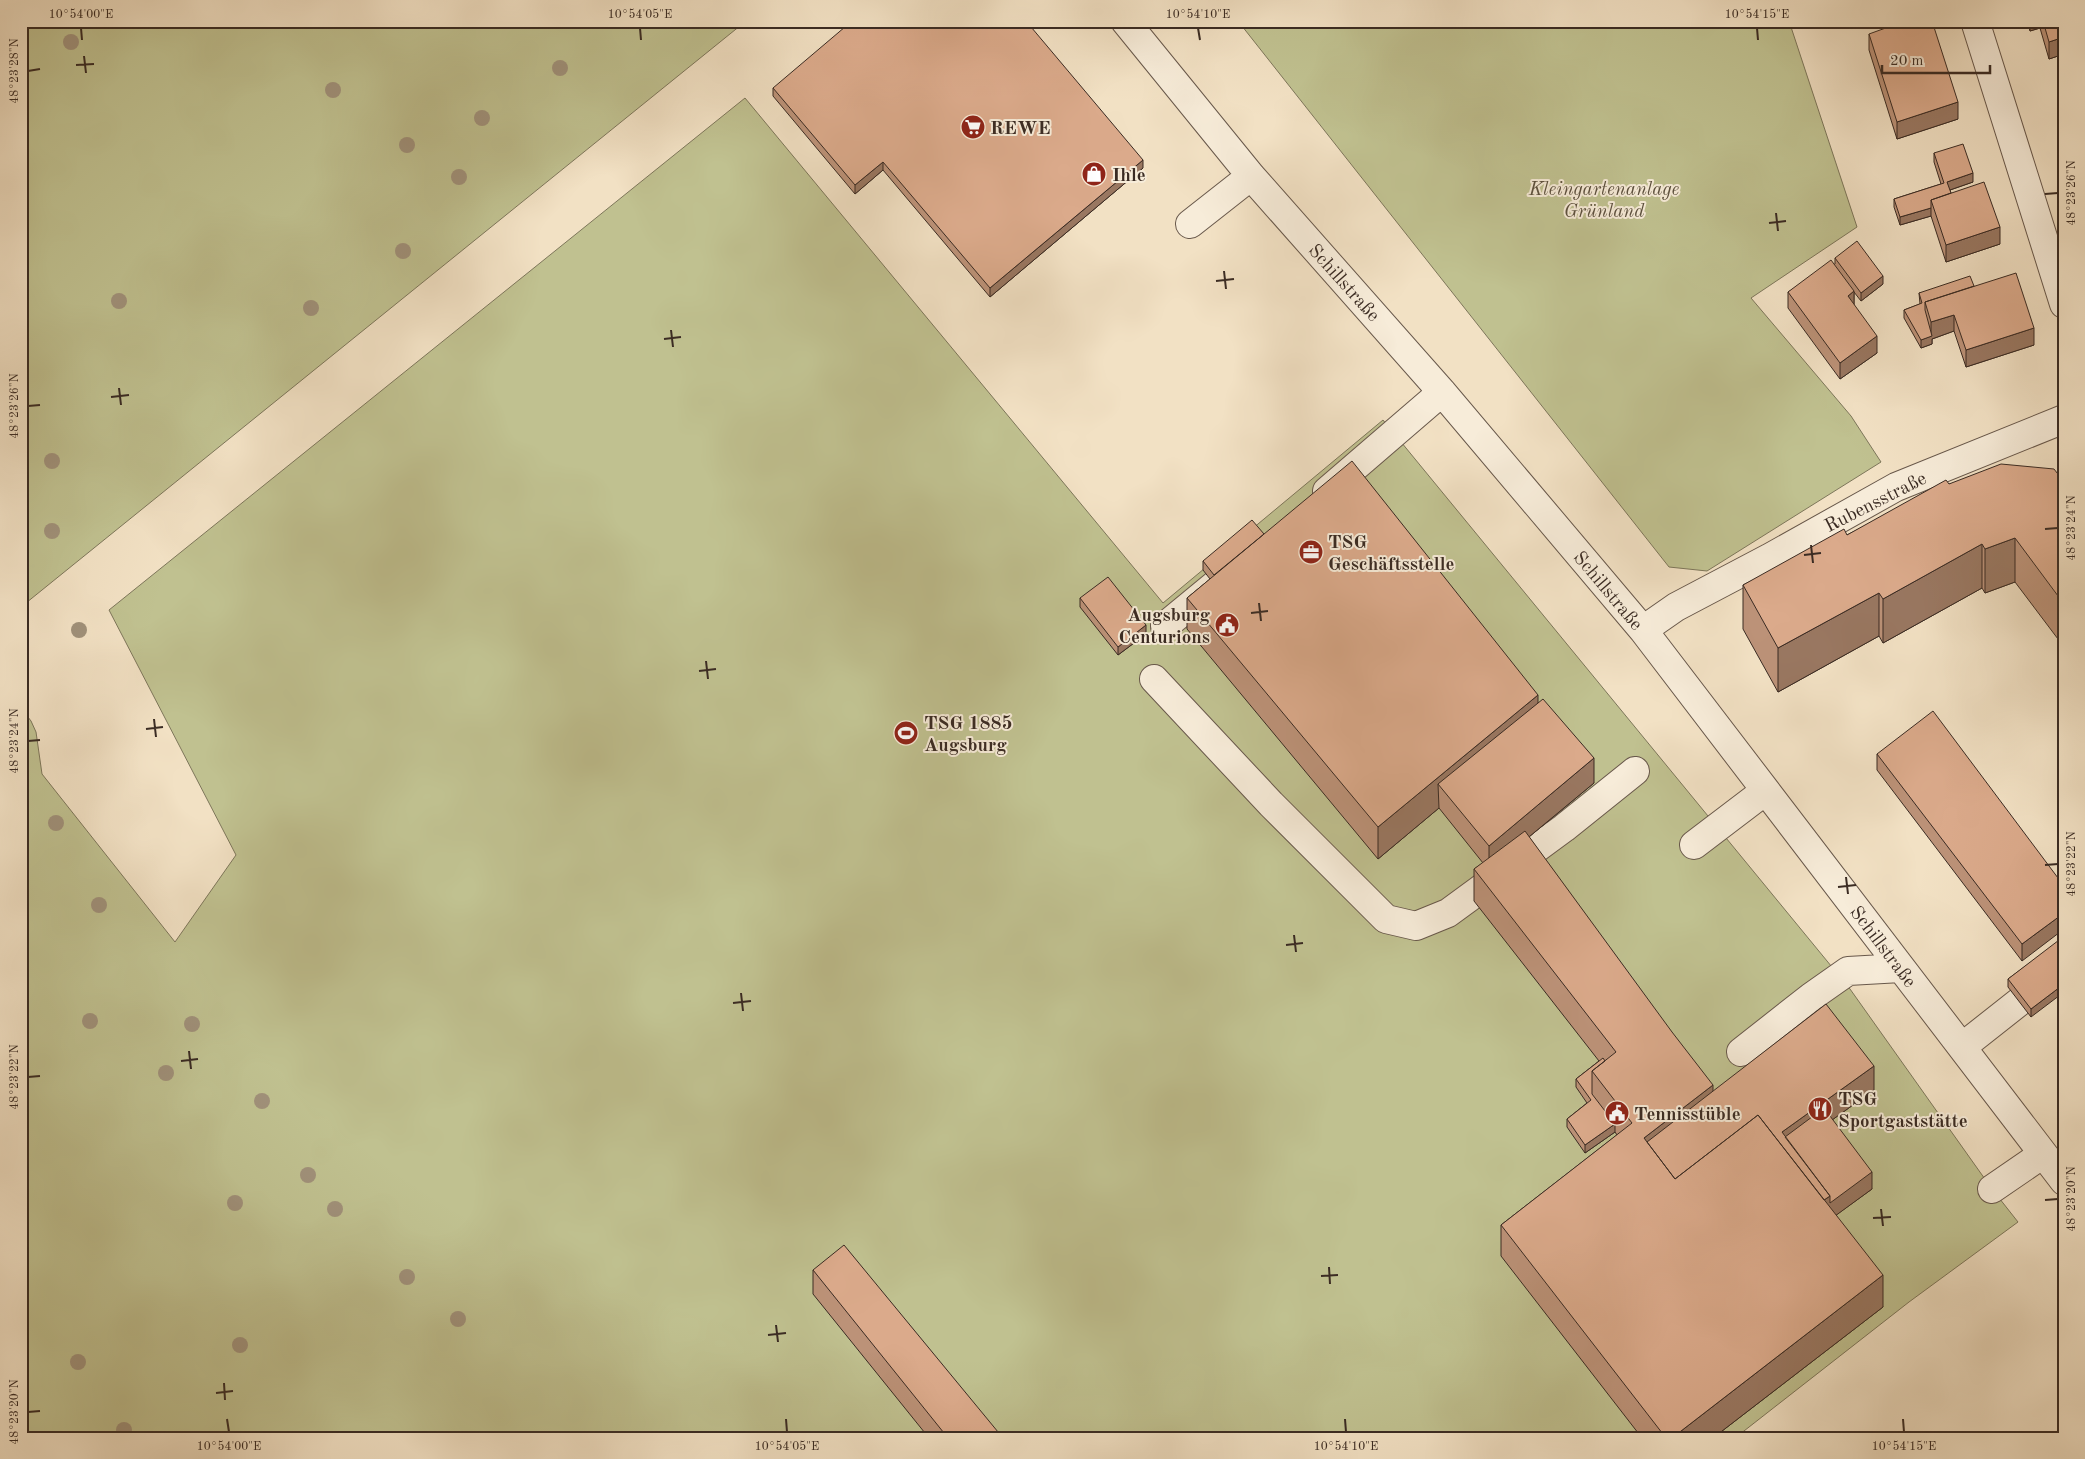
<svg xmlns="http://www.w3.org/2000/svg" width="2085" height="1459" viewBox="0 0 2085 1459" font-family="'Old Standard TT',serif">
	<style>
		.green { fill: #c0c190; stroke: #7d765a }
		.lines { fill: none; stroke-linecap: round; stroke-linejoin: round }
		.minor-casing { stroke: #68584b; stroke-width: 30 }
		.minor { stroke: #f7ecd9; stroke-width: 28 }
		.tree { fill: #a0917a }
		.wall { fill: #bc9278; stroke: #3a2b23 }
		.shaded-wall { fill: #997761; stroke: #3a2b23 }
		.building { fill: #dbaa8b; stroke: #3a2b23 }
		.ticks { fill: none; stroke: #3a2b23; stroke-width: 2 }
		.labels { text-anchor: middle; stroke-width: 4; stroke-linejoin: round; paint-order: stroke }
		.poi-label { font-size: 19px; font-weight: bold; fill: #3a2b23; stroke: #f7ecd9; text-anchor: start }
		.park-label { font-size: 19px; font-style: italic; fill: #5c503e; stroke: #f7ecd9 }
		.street-label { font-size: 19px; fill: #3a2b23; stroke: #f7ecd9 }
		.neatline { fill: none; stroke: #3a2b23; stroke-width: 2 }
		.ticks-label { font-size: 12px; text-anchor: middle; fill: #3a2b23 }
	</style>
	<rect width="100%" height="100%" fill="#f2e1c4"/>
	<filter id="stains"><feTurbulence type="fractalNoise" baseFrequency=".004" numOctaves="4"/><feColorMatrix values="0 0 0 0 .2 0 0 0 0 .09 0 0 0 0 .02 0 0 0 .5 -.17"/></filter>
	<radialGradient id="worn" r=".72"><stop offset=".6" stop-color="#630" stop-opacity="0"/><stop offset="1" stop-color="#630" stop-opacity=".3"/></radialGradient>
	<path class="green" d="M21,21H746L21,607Z
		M1238,21H1789L1857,227L1751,298L1851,416L1881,462L1707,571L1669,567Z
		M745,98L1163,603L1383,420L1850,989L1992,1189L2018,1222L1909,1302L1735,1438H21V708L31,721L36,732L42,774L175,942L236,855L109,610Z"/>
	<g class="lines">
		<defs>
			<path id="minor" d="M1125,21L1251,176L1442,392L1643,630L2064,1181
				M1975,21L2064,304
				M1190,224L1251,176
				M1327,491L1442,392
				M1165,626L1216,584
				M1643,630L1676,607L1769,558L1896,487L2064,419
				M1154,679L1271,804L1386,919L1416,926L1448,913L1564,828L1635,771
				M1694,845L1765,791
				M1962,1047L2019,1002
				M1741,1052L1811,997L1848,971L1901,968
				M1992,1189L2043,1154"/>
		</defs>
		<use href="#minor" class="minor-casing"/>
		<use href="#minor" class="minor"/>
	</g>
	<g class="tree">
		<circle cx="71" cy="42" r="8"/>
		<circle cx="560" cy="68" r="8"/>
		<circle cx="333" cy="90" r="8"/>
		<circle cx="482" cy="118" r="8"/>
		<circle cx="407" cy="145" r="8"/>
		<circle cx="459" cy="177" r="8"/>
		<circle cx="403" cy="251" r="8"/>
		<circle cx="119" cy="301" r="8"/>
		<circle cx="311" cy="308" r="8"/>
		<circle cx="52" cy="461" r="8"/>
		<circle cx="52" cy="531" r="8"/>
		<circle cx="79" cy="630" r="8"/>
		<circle cx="56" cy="823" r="8"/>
		<circle cx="99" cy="905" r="8"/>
		<circle cx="90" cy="1021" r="8"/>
		<circle cx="192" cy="1024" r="8"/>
		<circle cx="166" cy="1073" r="8"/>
		<circle cx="262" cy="1101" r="8"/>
		<circle cx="308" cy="1175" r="8"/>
		<circle cx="235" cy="1203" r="8"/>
		<circle cx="335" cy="1209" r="8"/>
		<circle cx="407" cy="1277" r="8"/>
		<circle cx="458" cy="1319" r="8"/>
		<circle cx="240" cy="1345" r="8"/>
		<circle cx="78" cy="1362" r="8"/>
		<circle cx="124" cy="1430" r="8"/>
	</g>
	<path class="wall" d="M2027,21H2064V74L2058,56L2049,59L2040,28L2030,31Z
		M1869,34L1958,119L1897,139L1869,50Z
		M773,88L1143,168L990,297L883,170L855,194L773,96Z
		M1934,153L1973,182L1950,190L1951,193L2000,244L1946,262L1931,216L1900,225L1894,207V199L1941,184L1934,162Z
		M1835,258L1883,284L1861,301L1854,292V305L1877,353L1840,379L1788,308V292L1835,264Z
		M1974,286L2034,345L1966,367L1954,331L1932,339V344L1921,348L1904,318V310L1920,304L1919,293Z
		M2064,482V647L2015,582L1985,593L1982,588L1883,643L1879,636L1778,692L1743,629V585L1847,535L1949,484Z
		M1264,534L1538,702L1594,783L1529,837L1713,1092L1874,1090L1832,1120L1872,1189L1836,1215L1883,1307L1713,1438H1642L1501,1256V1225L1617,1135L1615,1132L1585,1153L1567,1127V1119L1587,1103L1576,1087V1079L1599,1061L1474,901V869L1483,863L1439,808L1378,859L1187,629V598L1210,579L1203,570V561Z
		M1080,598L1146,634L1118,655L1080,607Z
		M1877,754L2064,886L2022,961L1877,770Z
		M2064,938L2031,1017L2008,987V979Z
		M813,1270L1003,1438H929L813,1294Z"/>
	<path class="shaded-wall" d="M2034,21H2040V28L2030,31V23Z
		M2058,39V56L2049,59V42Z
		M1958,102V119L1897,139V122Z
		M1143,160V168L990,297V288Z
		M883,162V170L855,194V185Z
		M1973,173V182L1947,191V182Z
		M1931,208V216L1900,225V217Z
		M2000,227V244L1946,262V245Z
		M1883,276V284L1861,301V293Z
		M1854,291V307L1848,296Z
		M1954,315V331L1932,339V344L1921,348V340L1931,336V322Z
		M2034,328V345L1966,367V350Z
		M1877,336V353L1840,379V363Z
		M2015,538V582L1985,593V549Z
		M1982,544V588L1883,643V599Z
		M1879,593V636L1778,692V648Z
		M1146,625V634L1118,655V647Z
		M1538,695V726L1438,784L1439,808L1378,859V827Z
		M1594,758V783L1489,870V846Z
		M2064,913V929L2022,961V944Z
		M2064,984V992L2031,1017V1009Z
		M1874,1066V1090L1790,1150L1782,1132Z
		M1713,1085V1116L1656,1160L1644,1138Z
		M1615,1124V1132L1585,1153V1145Z
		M1872,1172V1189L1820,1227V1203L1830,1196Z
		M1883,1275V1307L1713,1438H1672Z"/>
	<path class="building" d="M852,21H1026L1143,160L990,288L883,162L855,185L773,88Z
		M1905,21H1932L1958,102L1897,122L1869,34Z
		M2043,21H2064V57L2058,39L2049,42Z
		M1963,144L1973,173L1947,182L1951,193L1931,200V208L1900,217L1894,199L1944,183L1934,153Z
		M1984,182L2000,227L1946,245L1931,200Z
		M1857,241L1883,276L1861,293L1835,258Z
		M1831,260L1854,291L1848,296L1877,336L1840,363L1788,292Z
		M2016,273L2034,328L1966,350L1954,315L1931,322L1925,302Z
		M1970,276L1974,286L1925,302V310L1932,336L1921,340L1904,310L1922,303L1919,293Z
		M1352,461L1538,695L1378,827L1187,598Z
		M2001,464L2054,469L2064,482V604L2015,538L1985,549L1982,544L1883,599L1879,593L1778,648L1743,585L1844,529L1847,535L1946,480L1949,484Z
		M1252,520L1264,534L1214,575L1203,561Z
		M1108,577L1146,625L1118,647L1080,598Z
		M1543,699L1594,758L1489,846L1438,784Z
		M1933,711L2064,886V913L2022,944L1877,754Z
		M1525,831L1672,1032L1713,1085L1644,1138L1675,1179L1758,1115L1883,1275L1672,1438H1666L1501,1225L1632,1123L1592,1071L1616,1052L1474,869Z
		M2063,937L2064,938V984L2031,1009L2008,979Z
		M1826,1004L1874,1066L1782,1132L1830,1196L1824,1200L1758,1115L1675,1179L1647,1142Z
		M1603,1058L1605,1061L1592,1071V1094L1615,1124L1585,1145L1567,1119L1591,1100L1576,1079Z
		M1824,1108L1872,1172L1830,1203V1196L1785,1137Z
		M844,1245L1003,1438H948L813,1270Z"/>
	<path class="ticks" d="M81,28L82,40M640,28L641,40M1198,28L1200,40M1757,28L1758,40M84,56L86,73M76,65L94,64M28,71L40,69M2045,194L2058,193M1776,213L1778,231M1769,223L1786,221M1224,271L1226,289M1216,281L1234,279M671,330L673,347M664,339L681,337M119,388L121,405M111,397L129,395M28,406L40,405M2045,529L2058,528M1811,545L1813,563M1804,555L1821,553M1259,603L1261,621M1251,613L1268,611M706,661L708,679M699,671L716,669M154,719L156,737M146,729L163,727M28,741L40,740M2045,865L2058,864M1846,877L1848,894M1838,887L1856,885M1294,935L1296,952M1286,945L1303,943M741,993L743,1011M733,1003L751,1001M189,1051L191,1069M181,1061L198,1059M28,1077L40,1076M2045,1200L2058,1199M1881,1209L1883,1226M1873,1218L1891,1217M1329,1267L1330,1284M1321,1276L1338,1275M776,1325L778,1342M768,1335L786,1333M224,1383L225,1400M216,1393L233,1391M28,1412L40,1411M227,1419L229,1432M786,1419L787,1432M1345,1419L1346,1432M1903,1419L1904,1432"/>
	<defs>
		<symbol id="supermarket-disc" viewBox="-11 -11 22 22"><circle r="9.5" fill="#8f2418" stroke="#f7ecd9"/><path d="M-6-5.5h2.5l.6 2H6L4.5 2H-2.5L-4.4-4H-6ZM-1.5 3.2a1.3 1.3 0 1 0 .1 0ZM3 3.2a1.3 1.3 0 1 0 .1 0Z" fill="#fff"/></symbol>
		<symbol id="shop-disc" viewBox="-11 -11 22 22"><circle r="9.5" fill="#8f2418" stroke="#f7ecd9"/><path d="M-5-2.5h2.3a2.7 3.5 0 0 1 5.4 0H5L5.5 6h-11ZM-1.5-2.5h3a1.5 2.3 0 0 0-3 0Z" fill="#fff"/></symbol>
		<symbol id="office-disc" viewBox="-11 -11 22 22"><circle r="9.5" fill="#8f2418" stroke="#f7ecd9"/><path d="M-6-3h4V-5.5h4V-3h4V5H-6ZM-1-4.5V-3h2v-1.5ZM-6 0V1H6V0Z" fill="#fff"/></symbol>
		<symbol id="civic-disc" viewBox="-11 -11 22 22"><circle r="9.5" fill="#8f2418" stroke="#f7ecd9"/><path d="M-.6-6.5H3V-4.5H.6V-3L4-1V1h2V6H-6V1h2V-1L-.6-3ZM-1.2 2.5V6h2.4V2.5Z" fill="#fff"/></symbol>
		<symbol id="stadium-disc" viewBox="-11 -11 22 22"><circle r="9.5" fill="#8f2418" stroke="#f7ecd9"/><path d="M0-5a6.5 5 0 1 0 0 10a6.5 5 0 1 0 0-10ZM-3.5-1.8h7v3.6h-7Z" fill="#fff"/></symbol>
		<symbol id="restaurant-disc" viewBox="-11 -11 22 22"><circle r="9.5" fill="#8f2418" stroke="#f7ecd9"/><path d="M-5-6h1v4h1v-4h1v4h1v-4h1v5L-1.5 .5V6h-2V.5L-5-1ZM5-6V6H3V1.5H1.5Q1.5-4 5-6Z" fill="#fff"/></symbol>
	</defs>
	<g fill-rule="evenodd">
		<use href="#supermarket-disc" x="959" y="113" width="28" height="28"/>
		<use href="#shop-disc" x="1080" y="160" width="28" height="28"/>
		<use href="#office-disc" x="1297" y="538" width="28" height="28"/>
		<use href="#civic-disc" x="1213" y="611" width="28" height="28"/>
		<use href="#stadium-disc" x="892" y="719" width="28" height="28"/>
		<use href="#restaurant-disc" x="1806" y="1095" width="28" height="28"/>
		<use href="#civic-disc" x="1603" y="1099" width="28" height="28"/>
	</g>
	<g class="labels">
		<g class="poi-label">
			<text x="990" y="134">REWE</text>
			<text x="1112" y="181">Ihle</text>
			<text x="1328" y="548">TSG<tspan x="1328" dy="22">Geschäftsstelle</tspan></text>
			<text x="1210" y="621" text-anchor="end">Augsburg<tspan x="1210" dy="22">Centurions</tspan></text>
			<text x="924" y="729">TSG 1885<tspan x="924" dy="22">Augsburg</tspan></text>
			<text x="1838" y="1105">TSG<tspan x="1838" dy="22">Sportgaststätte</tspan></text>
			<text x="1634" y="1120">Tennisstüble</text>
		</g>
		<g class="park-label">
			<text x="1604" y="195">Kleingartenanlage<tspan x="1604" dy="22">Grünland</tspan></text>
		</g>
		<g class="street-label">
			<text transform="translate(1345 282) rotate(48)" y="7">Schillstraße</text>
			<text transform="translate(1875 501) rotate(-27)" y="7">Rubensstraße</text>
			<text transform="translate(1609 590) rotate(50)" y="7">Schillstraße</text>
			<text transform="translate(1884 946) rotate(53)" y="7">Schillstraße</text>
		</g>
	</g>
	<rect width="2085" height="1459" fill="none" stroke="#f2e1c4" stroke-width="55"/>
	<path d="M1882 65v8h108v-8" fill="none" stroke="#3a2b23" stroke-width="2.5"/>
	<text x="1890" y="65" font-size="15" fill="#3a2b23" stroke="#f7ecd9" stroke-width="4" paint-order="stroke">20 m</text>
	<rect x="28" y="28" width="2030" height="1404" class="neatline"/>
	<g class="ticks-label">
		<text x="81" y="18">10°54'00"E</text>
		<text x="640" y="18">10°54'05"E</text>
		<text x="1198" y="18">10°54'10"E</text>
		<text x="1757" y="18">10°54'15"E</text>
		<text transform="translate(14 71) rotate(-90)" y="4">48°23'28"N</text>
		<text transform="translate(2071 193) rotate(-90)" y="4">48°23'26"N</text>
		<text transform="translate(14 406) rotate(-90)" y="4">48°23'26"N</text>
		<text transform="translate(2071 528) rotate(-90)" y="4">48°23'24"N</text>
		<text transform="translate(14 741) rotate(-90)" y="4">48°23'24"N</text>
		<text transform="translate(2071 864) rotate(-90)" y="4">48°23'22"N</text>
		<text transform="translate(14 1077) rotate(-90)" y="4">48°23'22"N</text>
		<text transform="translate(2071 1199) rotate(-90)" y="4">48°23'20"N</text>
		<text transform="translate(14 1412) rotate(-90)" y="4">48°23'20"N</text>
		<text x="229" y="1450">10°54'00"E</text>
		<text x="787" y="1450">10°54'05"E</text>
		<text x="1346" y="1450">10°54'10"E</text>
		<text x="1904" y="1450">10°54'15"E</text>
	</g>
	<rect width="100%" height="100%" filter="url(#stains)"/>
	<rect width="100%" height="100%" fill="url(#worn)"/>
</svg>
